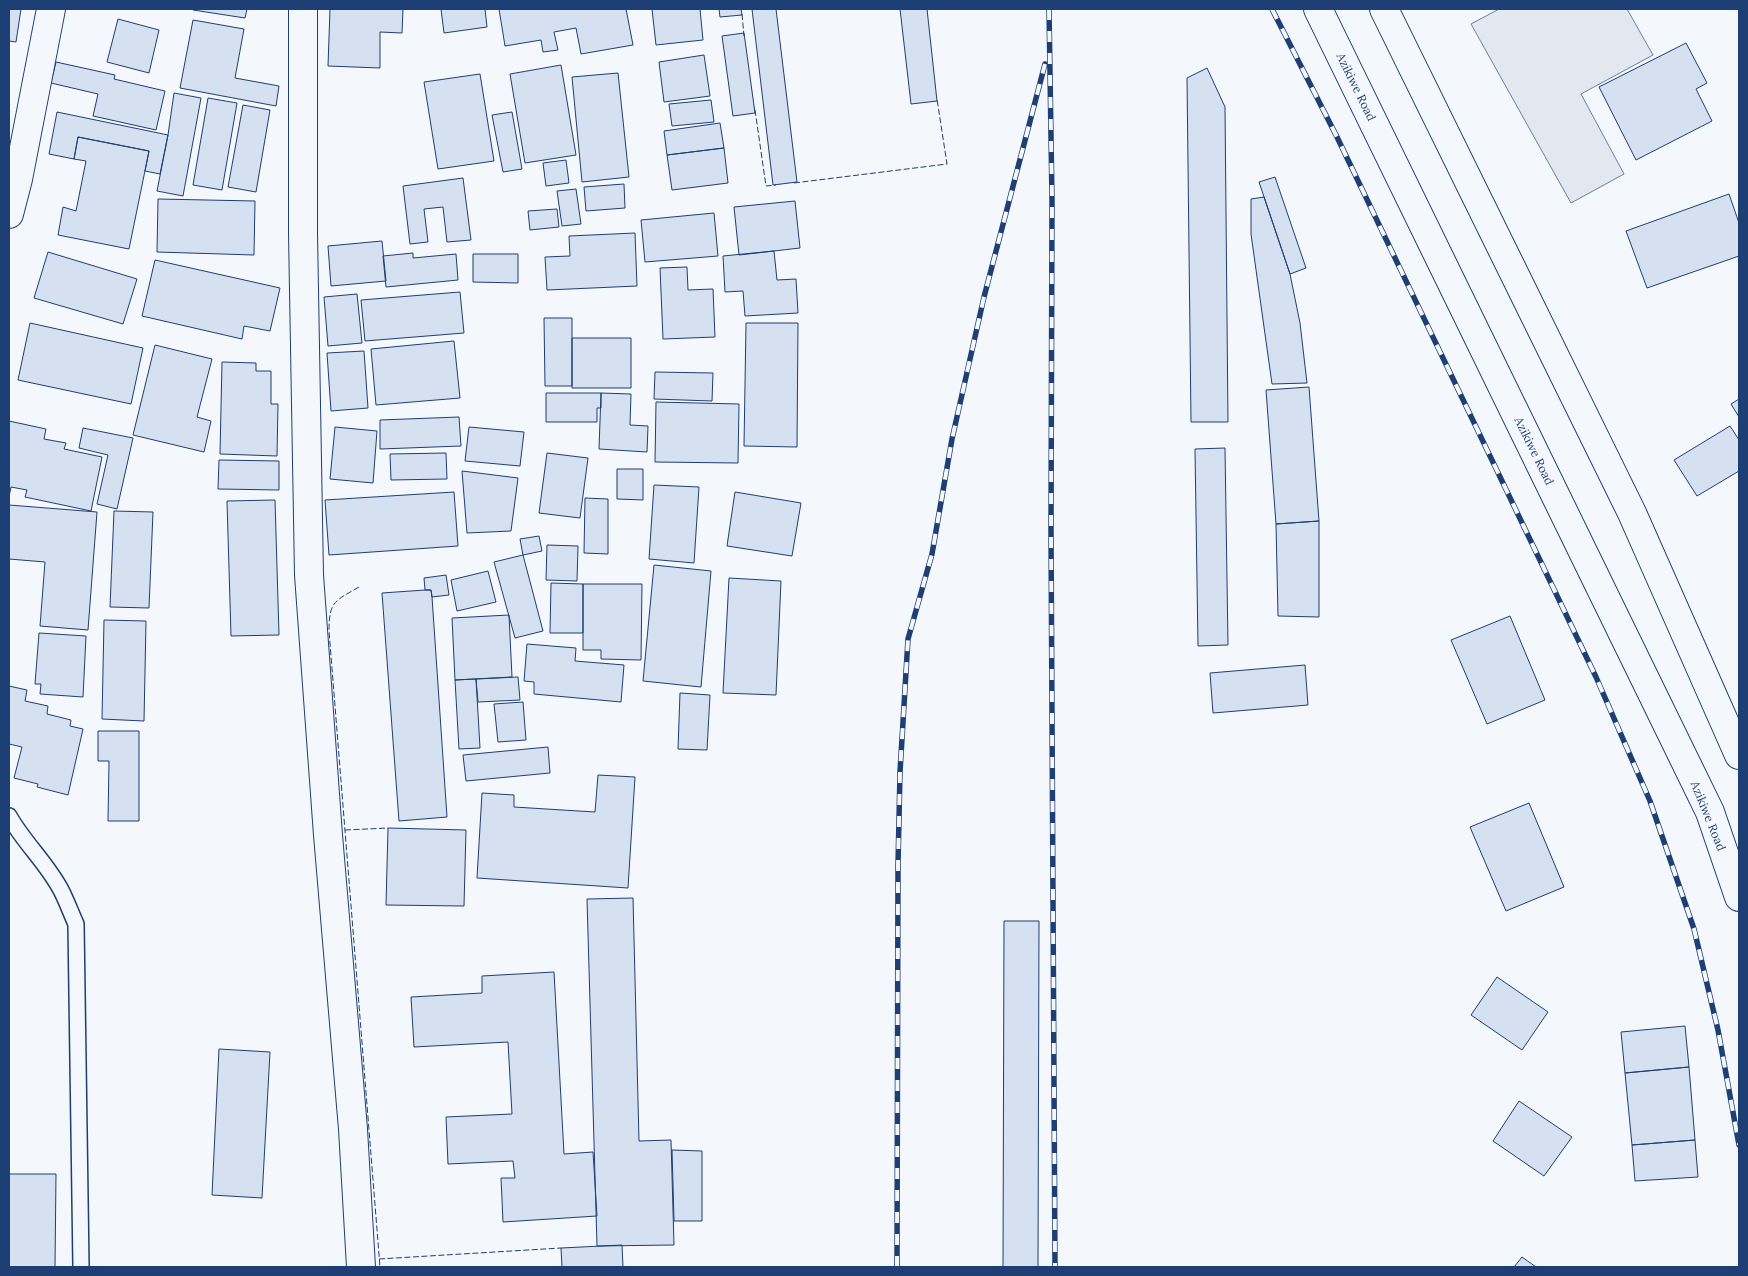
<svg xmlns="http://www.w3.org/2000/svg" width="1748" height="1276" viewBox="0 0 1748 1276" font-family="Lora,serif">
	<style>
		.parking { fill: #e3e8f0; stroke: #687fa3 }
		.building { fill: #d5e0f0; stroke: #1d3f73 }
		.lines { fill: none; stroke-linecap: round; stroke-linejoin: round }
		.lane-casing { stroke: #1d3f73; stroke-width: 18 }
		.street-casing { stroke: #1d3f73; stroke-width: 30 }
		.primary-casing { stroke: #1d3f73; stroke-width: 30 }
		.lane { stroke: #f4f7fb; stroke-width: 15 }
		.street { stroke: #f4f7fb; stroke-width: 28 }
		.primary { stroke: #f4f7fb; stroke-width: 28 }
		.rail-casing { stroke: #1d3f73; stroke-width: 5.5 }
		.rail { stroke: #f4f7fb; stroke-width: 4; stroke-dasharray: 11; stroke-linecap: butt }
		.fence { stroke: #1d3f73; stroke-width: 1; stroke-dasharray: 6 2.5; stroke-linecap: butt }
		.labels { text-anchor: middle; stroke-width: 4; stroke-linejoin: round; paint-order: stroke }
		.street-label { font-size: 12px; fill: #1d3f73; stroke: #f4f7fb }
	</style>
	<rect width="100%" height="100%" fill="#f4f7fb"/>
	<path class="parking" d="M1499,9H1627L1653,55L1581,94L1624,174L1571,203L1471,24Z"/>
	<path class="building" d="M9,9H21L16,42L9,41Z
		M193,9H247L245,18L193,10Z
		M330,9H403L402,33L380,32V68L328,66Z
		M441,9H485L487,27L444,33Z
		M499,9H626L633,45L581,54L576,28L554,32L558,50L543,52L541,40L505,46Z
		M652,9H700L703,40L656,45Z
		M719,9H741L742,15L720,17Z
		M752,9H776L797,182L773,185Z
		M900,9H927L937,101L911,104Z
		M118,19L159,30L149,73L107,62Z
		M193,20L244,29L235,78L279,86L276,106L180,88Z
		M744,33L755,113L733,116L722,36Z
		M1686,43L1707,83L1696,89L1712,121L1636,160L1599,87Z
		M704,55L710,96L664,102L659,62Z
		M56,62L115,75L114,79L165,91L156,130L93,116L98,94L51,83Z
		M561,65L576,155L525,163L510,74Z
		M1207,68L1225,107L1228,422H1191L1187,78Z
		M618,73L629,177L582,182L572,77Z
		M480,74L494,161L438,169L424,82Z
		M174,93L201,98L183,196L157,191L168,135Z
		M208,98L237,103L222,190L193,185Z
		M711,100L714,122L672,126L669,104Z
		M243,105L270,110L256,192L228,187Z
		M57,112L168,135L160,174L145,171L149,151L78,137L74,159L49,154Z
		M512,112L522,169L503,172L492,115Z
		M720,123L724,148L667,155L664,131Z
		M78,137L149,151L129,249L58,235L63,207L76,211L86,161L74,159Z
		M724,148L728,183L672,190L667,155Z
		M566,160L569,183L546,186L543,163Z
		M1275,177L1306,268L1290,274L1259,182Z
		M463,178L471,240L447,242L443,207L424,209L428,242L410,244L403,186Z
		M624,184L625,208L586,211L584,187Z
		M576,189L581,224L562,226L557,191Z
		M1729,194L1739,223V256L1647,288L1626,231Z
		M1264,197L1290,274L1300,323L1307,383L1272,384L1251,234V199Z
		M158,199L255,201L254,255L157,252Z
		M795,201L800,248L739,255L734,207Z
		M557,209L559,227L530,230L528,211Z
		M714,213L718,256L645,262L641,220Z
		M635,233L637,286L547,290L545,257L570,256L569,236Z
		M382,241L386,281L331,286L328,246Z
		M774,251L777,280L796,279L798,313L745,316L743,291L725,292L723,256Z
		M48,252L137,279L123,324L34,298Z
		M413,253V258L456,254L458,280L386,287L383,256Z
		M473,254H518V283L473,282Z
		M155,260L280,288L270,331L244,326L242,339L142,316Z
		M687,267L688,290L713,289L715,337L663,339L660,268Z
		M460,292L464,333L365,341L361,300Z
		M357,294L362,343L328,346L324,297Z
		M544,318H572V386H545Z
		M30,323L143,348L131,404L18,380Z
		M746,323H798L797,447L744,446Z
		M572,338H631V388H572Z
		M454,341L460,398L376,405L371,349Z
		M155,345L212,359L197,417L211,421L204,452L133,435Z
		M364,351L368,408L331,411L327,353Z
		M222,362L256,363V371H271V404H278L277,456L220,454Z
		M655,372L713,373L712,401L654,399Z
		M1309,387L1319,521L1276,524L1266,390Z
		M546,393H601V408H597V422H546Z
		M601,393L631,394L630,425L648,426L647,452L599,449Z
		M1739,399V417L1731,404Z
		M656,402L739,404L738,463L655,462Z
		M459,417L461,446L380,449V420Z
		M9,421L46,429L44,439L66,443L64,449L102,457L91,511L25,497L27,490L11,487L9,497Z
		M1730,426L1739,440V471L1697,496L1674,460Z
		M335,427L377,431L373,483L330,479Z
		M469,427L524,432L520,466L465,461Z
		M83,428L133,438L117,509L97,504L108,455L79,448Z
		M1225,448L1228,645L1198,646L1195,449Z
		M446,453L447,479L391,480L390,454Z
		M547,453L588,458L580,518L539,513Z
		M219,460L279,461V490L218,489Z
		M617,469H643V500L617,499Z
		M462,471L518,478L511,531L467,533Z
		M654,485L699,487L694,563L649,559Z
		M454,492L458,546L329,555L325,500Z
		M735,492L801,503L792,556L727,546Z
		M585,498L608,499V554L584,553Z
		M275,500L279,635L231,636L227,501Z
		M9,505L97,512L88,630L40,626L45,562L9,559Z
		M114,511L153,512L149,608L110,607Z
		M1319,521V617L1278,616L1276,524Z
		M539,536L542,551L523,555L520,539Z
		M547,545L578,546L577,581L546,580Z
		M523,555L543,631L515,638L494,562Z
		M654,565L711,571L701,687L643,681Z
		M488,571L496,602L457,611L451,580Z
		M446,575L449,595L432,597L431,590H425L424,578Z
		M729,578L781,581L776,695L723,693Z
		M551,583L583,584V633H550Z
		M583,584H642L641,660L601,659V650H583Z
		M425,590H431L432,597L447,817L399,821L382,593Z
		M509,615L512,677L455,680L452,618Z
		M1510,616L1545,700L1487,724L1451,640Z
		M104,620L146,621L144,721L102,719Z
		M39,633L86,636L83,697L40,694L41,684H35Z
		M527,644L576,648L575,661L624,665L621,702L534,694V682L524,681Z
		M1305,665L1308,705L1213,713L1210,673Z
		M518,677L520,700L478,702L476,679Z
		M476,679L480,748L459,749L455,680Z
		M9,686L27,690L25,701L48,706L47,714L71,720L70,726L83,729L68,795L37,787L38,784L14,778L22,747L9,744Z
		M680,693L710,695L707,750L678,749Z
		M523,702L526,740L498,742L494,704Z
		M98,731H139V821H108L109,761H98Z
		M548,747L550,773L466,781L463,755Z
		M598,775L635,777L628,888L477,878L482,793L514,795V807L595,812Z
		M1529,803L1564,887L1506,911L1470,827Z
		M388,828L466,830L464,906L386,905Z
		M633,898L639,1141L671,1140L674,1245L597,1246L587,899Z
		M1004,921H1039L1038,1267H1003Z
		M554,972L564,1154L593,1152L597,1216L503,1222L501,1178H515L513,1161L448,1164L446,1117L512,1114L508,1042L414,1047L411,997L482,993V976Z
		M1497,977L1548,1012L1522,1050L1471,1015Z
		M1685,1026L1689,1067L1625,1073L1621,1032Z
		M219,1049L270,1052L262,1198L212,1195Z
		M1689,1067L1695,1140L1632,1145L1625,1073Z
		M1519,1101L1572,1137L1544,1176L1493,1141Z
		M1695,1140L1698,1177L1635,1181L1632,1145Z
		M672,1150L702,1151V1221H674Z
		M9,1174H56L55,1267H9Z
		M622,1245L623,1267H562L561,1248Z
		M1522,1257L1536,1267H1514Z"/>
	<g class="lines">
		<defs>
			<path id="lane" d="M9,816C24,843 48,864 62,892C67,902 71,913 76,924L81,1267"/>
			<path id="street" d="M303,9V233L309,575L328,835L353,1129L361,1267
				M9,214L18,179L51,9"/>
			<path id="primary" d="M1318,9L1710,812L1739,897
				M1384,9L1632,513L1739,755"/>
		</defs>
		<use href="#lane" class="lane-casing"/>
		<use href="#street" class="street-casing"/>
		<use href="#primary" class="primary-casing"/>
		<use href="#lane" class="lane"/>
		<use href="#street" class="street"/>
		<use href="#primary" class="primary"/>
		<defs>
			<path id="rail" d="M1049,9L1052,200L1051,531L1055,1267
				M1272,9L1337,137L1596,677L1650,801L1694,929L1718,1030L1739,1145
				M897,1267L898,865L900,772L908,639L932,554L952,439L984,297L1045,64"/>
		</defs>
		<use href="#rail" class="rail-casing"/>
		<use href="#rail" class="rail"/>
		<path class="fence" d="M742,14L744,36
			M755,110L766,186L776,185
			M794,183L947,164L937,99
			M359,587C335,601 329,601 329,631L380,1267
			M345,830L388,828
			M379,1259L561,1248"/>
	</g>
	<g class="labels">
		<g class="street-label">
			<text transform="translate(1356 87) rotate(64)" y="4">Azikiwe Road</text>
			<text transform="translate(1534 451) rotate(64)" y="4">Azikiwe Road</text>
			<text transform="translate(1708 816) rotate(68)" y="4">Azikiwe Road</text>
		</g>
	</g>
	<rect width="1748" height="1276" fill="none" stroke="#1d3f73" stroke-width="20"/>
</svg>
